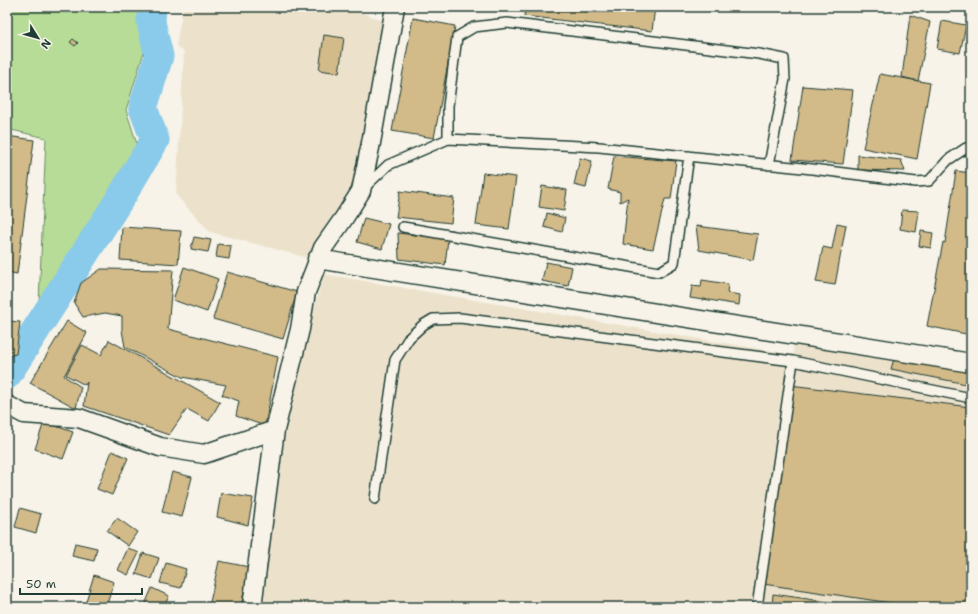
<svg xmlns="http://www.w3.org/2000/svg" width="978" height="614" viewBox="0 0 978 614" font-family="'Shantell Sans',sans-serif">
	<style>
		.built { fill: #ece2cc }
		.green { fill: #b6dc97; stroke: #6a8c66 }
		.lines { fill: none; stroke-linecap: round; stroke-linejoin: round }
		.river { stroke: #8acaeb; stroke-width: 29 }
		.building { fill: #d2ba89; stroke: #1f3d34 }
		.service-casing { stroke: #1f3d34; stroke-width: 12 }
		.minor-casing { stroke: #1f3d34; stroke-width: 21 }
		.service { stroke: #f7f3e8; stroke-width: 9 }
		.minor { stroke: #f7f3e8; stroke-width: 18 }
	</style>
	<rect width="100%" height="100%" fill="#f7f3e8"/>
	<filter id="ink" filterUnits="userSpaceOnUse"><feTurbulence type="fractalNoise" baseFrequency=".025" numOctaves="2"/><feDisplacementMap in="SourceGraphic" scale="8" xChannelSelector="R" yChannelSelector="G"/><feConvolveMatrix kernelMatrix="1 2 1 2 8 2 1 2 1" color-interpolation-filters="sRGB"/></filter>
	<g filter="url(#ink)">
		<path class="built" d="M183,7H346L384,21L353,193L308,258L210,232L176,195L184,52L176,46Z
			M324,274L794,355L791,331L971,362V607H259L283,420Z"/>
		<path class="green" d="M7,7H140L144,52L126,110L137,144L38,326L46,138L7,129Z"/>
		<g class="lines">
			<path class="river" d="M7,375L123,194L155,140L143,108L159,56L151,22L152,7"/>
		</g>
		<path class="building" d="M526,7H655L652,31L524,16Z
			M910,15L930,22L918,81L902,77Z
			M413,18L455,26L434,138L392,131Z
			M942,21L966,25L960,53L937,49Z
			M324,35L344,38L339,73L319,70Z
			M73,39L78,43L75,46L70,42Z
			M880,74L930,83L917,159L863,148Z
			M803,86L853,90L843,164L792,160Z
			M7,136L34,140L17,274L7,272Z
			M858,155L901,160L905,171L858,170Z
			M614,156L676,161L671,199H665L653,249L623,244L628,198L620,202V192L608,189Z
			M580,158L592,161L586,188L574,185Z
			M956,171L971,173V335L927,326L943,242L945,243Z
			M483,173L516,177L509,229L476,225Z
			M542,186L567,190L564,211L539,207Z
			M400,191L454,198L451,223L396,217Z
			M902,210L919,211L916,232L900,229Z
			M547,213L565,218L562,232L544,227Z
			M364,218L389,224L382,249L357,242Z
			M837,223L846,225L835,285L816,282L823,247L832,249Z
			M696,226L758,234L753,260L699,250Z
			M122,227L181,231L178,264L120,260Z
			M921,231L933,233L931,248L919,246Z
			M398,233L448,239L445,265L399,259Z
			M194,237L211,240L208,252L191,249Z
			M218,244L231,246L229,259L216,257Z
			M546,262L572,267L568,286L542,281Z
			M184,267L218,279L207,312L173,300Z
			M101,269L173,270L168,329L278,357L265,426L236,416L239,401L222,395L226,385L182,377L125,347L122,330V316L105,313L83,317L74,303L81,283Z
			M227,272L297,292L283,339L213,319Z
			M702,280L728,284L727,293L740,295L739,305L703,299V300L690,298L692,286L701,287Z
			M7,321L20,322L16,354L7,356Z
			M67,321L87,333L64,376L81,387L76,408L30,383Z
			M109,340L220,402L209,421L187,409L169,435L84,406L87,382L85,385L66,375L82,345L101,355Z
			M895,355L969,365L966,384L891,369Z
			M790,385L971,407V607H918L763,584Z
			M44,422L73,432L63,459L35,449Z
			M112,451L128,458L112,495L97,489Z
			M172,472L192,477L182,517L162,512Z
			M221,493L253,498L248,525L217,517Z
			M20,508L41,514L36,533L15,527Z
			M117,518L137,532L128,546L107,531Z
			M75,543L97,548L94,561L72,556Z
			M128,548L139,553L128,575L118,570Z
			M143,553L159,558L152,579L136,574Z
			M219,561L249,567L241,607H209Z
			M166,563L186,569L181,588L160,583Z
			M94,575L114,582L106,607L86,601Z
			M152,588L169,596L164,607H144Z
			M773,594L863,607H772Z"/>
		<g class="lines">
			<defs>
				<path id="service" d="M448,139V106L457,37L474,27L507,23L759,54L784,59L785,79L769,165
					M365,187L388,165L448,139L599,147L812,169L916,182L929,181L948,160L966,148H971
					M403,227L659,272L674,263L689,156
					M375,499L395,360L409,338L423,325L433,319L460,318L793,361L971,398
					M757,607L793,361"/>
				<path id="minor" d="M317,259L971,363
					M7,405L24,414L79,418L160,447L204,454L275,430
					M252,607L275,430L300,329L306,292L323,248L344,218L361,191L371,143L395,7"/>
			</defs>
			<use href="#service" class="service-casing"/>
			<use href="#minor" class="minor-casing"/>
			<use href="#service" class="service"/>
			<use href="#minor" class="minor"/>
		</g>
	</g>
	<rect width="978" height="614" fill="none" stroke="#f7f3e8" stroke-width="24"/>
	<rect x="12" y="12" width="954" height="590" fill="none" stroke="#1f3d34" stroke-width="1.5" filter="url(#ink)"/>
	<g transform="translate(38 38) rotate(127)" stroke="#f7f3e8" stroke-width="3" paint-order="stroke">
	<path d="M0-3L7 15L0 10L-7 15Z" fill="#1f3d34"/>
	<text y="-6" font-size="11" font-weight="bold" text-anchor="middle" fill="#1f3d34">N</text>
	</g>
	<path d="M20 588v6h122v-6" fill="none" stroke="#1f3d34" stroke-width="2"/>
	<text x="26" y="588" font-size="12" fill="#1f3d34" stroke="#f7f3e8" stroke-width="3" paint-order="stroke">50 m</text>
</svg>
